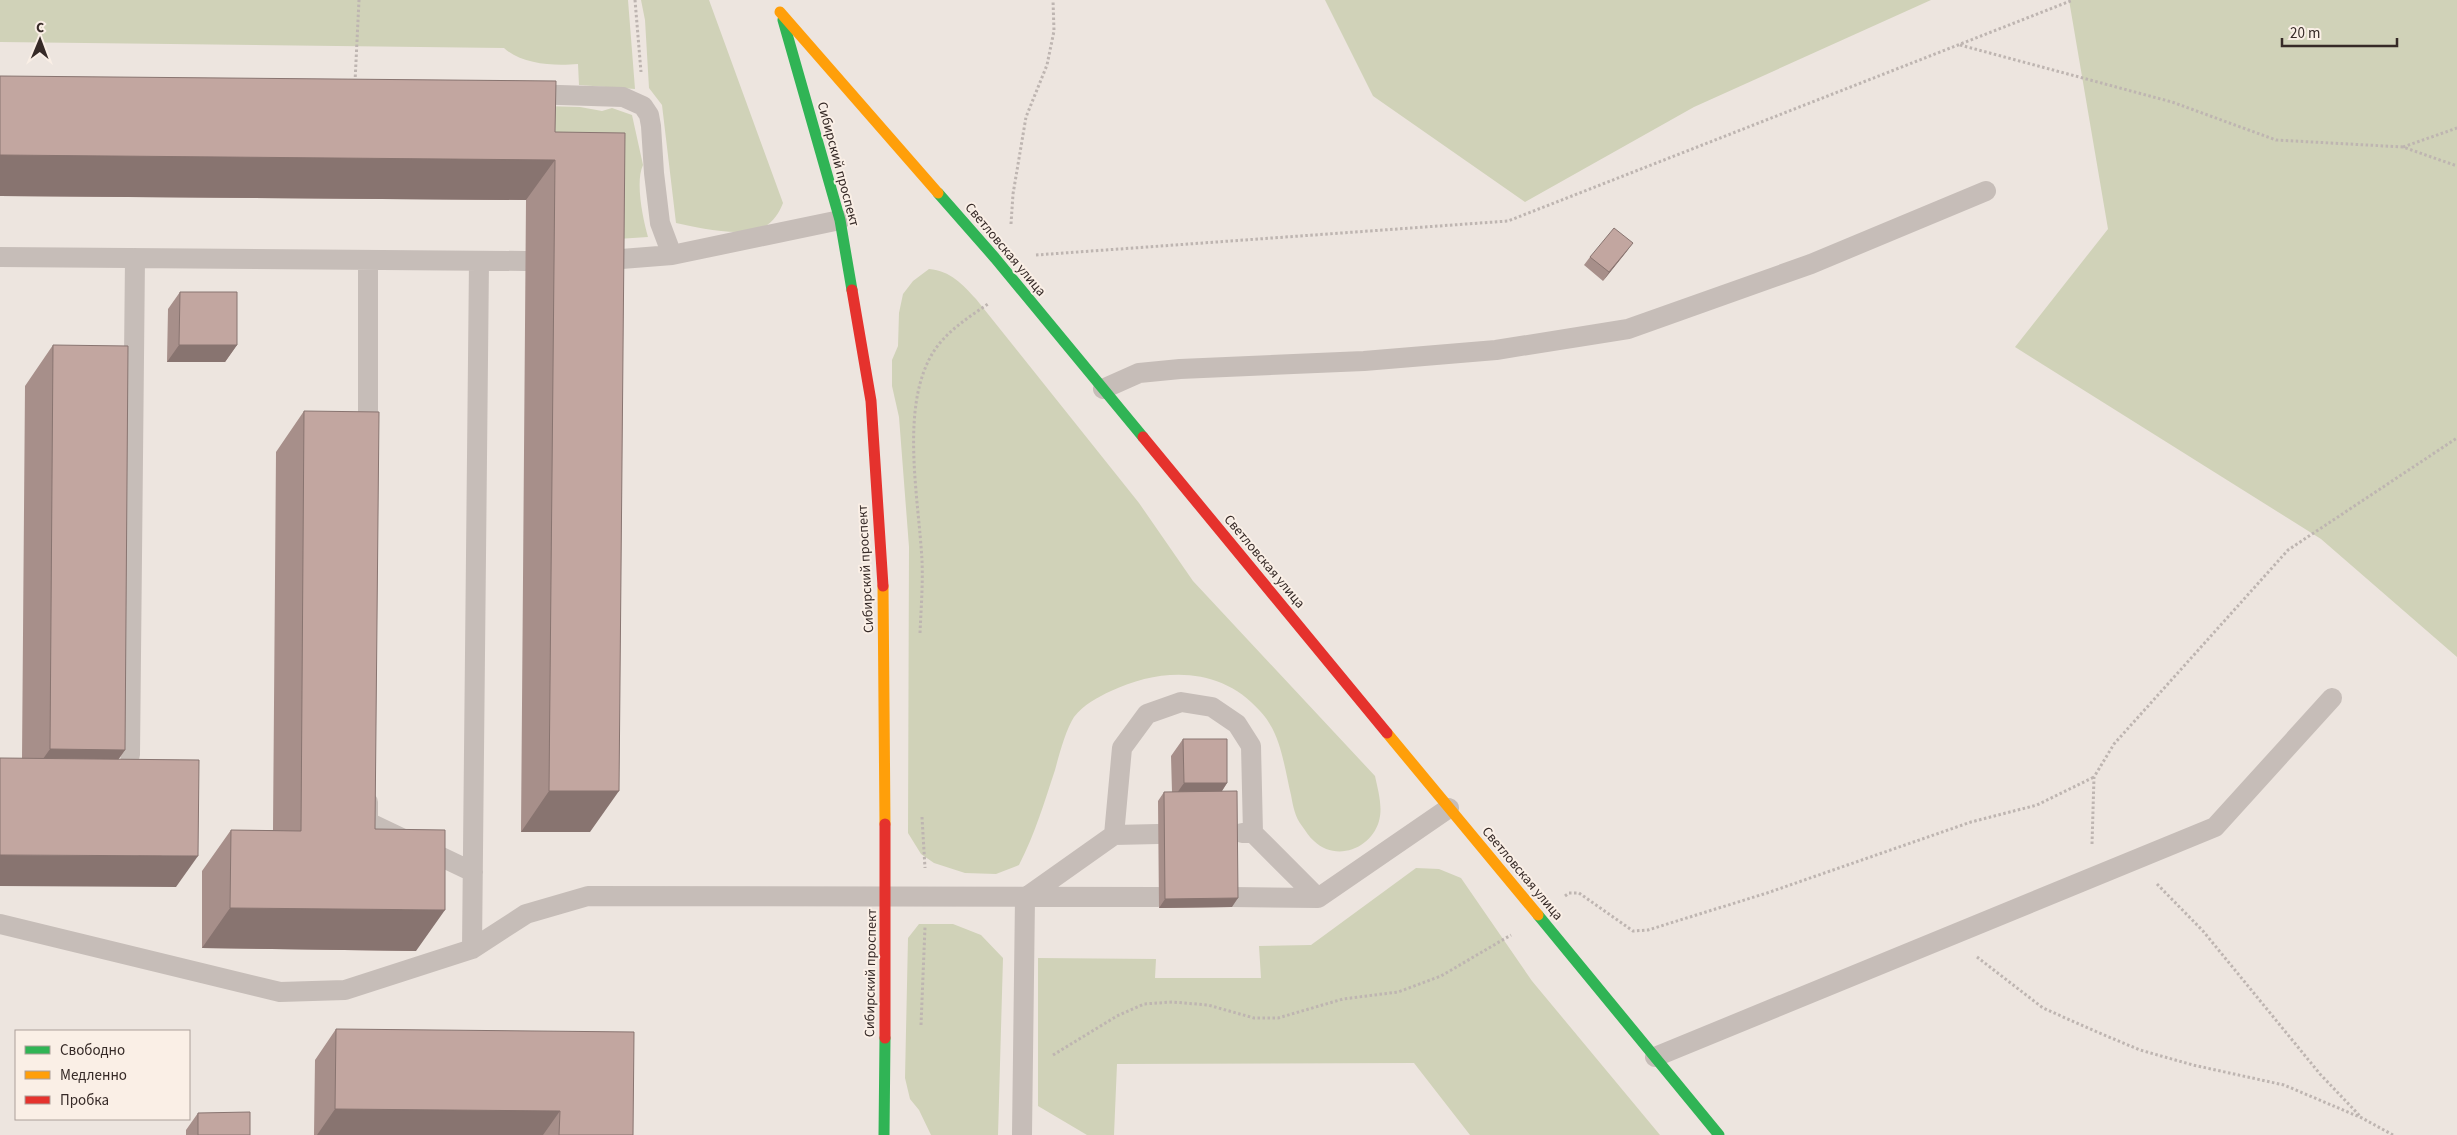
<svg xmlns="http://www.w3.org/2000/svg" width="2457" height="1135" viewBox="0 0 2457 1135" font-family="'Source Sans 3',sans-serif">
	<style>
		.green { fill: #d0d2b8 }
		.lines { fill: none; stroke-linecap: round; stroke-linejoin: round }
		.path { stroke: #beb5b1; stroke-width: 3; stroke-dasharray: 2.5 2.5; stroke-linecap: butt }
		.lane { stroke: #c6bdb8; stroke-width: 20 }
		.fast { stroke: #30b455; stroke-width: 11 }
		.slow { stroke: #ff9f0a; stroke-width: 11 }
		.jam { stroke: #e5322d; stroke-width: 11 }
		.wall { fill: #a78f8a }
		.shaded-wall { fill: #887470 }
		.building { fill: #c2a6a0; stroke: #887470 }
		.labels { text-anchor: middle; stroke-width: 4; stroke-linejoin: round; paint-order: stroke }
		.street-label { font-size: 14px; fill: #362a27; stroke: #faefe6 }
	</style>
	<rect width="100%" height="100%" fill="#ede5df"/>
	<path class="green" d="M0,0H628L635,89L579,85L578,64C555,66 522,65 504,48L0,42Z
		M641,0H709L783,203C779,213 774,221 764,227C744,238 698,228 676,223L662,105L649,88L645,20Z
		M1325,0H1931L1694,107L1525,202L1373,96Z
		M2069,0H2457V657L2321,539L2015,347L2108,229Z
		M507,105L580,107L602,111L612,108L632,115L643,165C635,182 643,219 648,237L602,240Z
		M929,269C951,271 962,284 976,299L1139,503L1193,581L1375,776C1378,790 1383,807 1379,821C1371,849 1336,862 1314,841C1309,837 1306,831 1302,826C1295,817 1293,806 1291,795C1284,766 1281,733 1260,711C1221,666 1161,667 1111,691C1098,697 1083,705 1074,717C1066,729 1059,755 1055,770C1044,803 1035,834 1019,865L996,874L965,873L934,863L921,854L908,833L909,547L899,417L892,386V360L898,346L899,313L903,294L913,281Z
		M1416,868L1439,869L1461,878L1532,981L1660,1135H1470L1414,1063L1117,1064L1114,1135H1087L1038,1106V958L1156,959L1155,978H1261L1259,946L1311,945Z
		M919,924H953L981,935L1003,958L998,1135H931L919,1110L910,1099L905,1078L908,938Z"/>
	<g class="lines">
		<path class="path" d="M635,0L641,72
			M1960,45L2172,102L2276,140L2403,147L2457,166
			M355,82L359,0
			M2403,147L2457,128
			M1011,224L1013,194L1026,117L1047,65L1054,31L1053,0
			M1036,255L1508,221L2073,0
			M920,633C921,609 923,585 922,561C919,499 899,405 934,351C947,331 969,317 988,304
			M922,817L925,868
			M2092,844L2094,777L2114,744L2288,550L2457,438
			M2157,884L2203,931L2320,1074L2360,1116
			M1565,896L1569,893H1579L1633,931L1648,930L1767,893L1971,822L2037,805L2094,777
			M1977,957L2043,1008L2097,1032L2140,1050L2193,1065L2284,1085L2362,1118L2393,1135
			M921,1025L925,927
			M1053,1055L1117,1016L1144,1004L1172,1002L1208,1005L1254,1018H1278L1343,999L1398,992L1441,976L1511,935"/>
		<path class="lane" d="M528,94L623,97L643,106L649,115L651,126L654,173L660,223L672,255
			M0,257L526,261
			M368,260V438
			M596,261L672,255L840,220
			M1103,389L1139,373L1180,369L1364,361L1496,350L1628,329L1811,264L1986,191
			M130,755L135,258
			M368,802V822L473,872
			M1242,833H1253L1318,898
			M1114,835L1122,748L1147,714L1181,702L1212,707L1237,724L1251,746L1253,833
			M1232,897L1318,898L1449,808
			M0,924L280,992L345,990L472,949L526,914L588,896L1158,897
			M472,949L479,261
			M1655,1057L2215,827L2332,698
			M1022,1135L1025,898L1114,835L1158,834"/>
		<path class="fast" d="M783,20L840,220L852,290
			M938,193L995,258L1143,437
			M1538,915L1719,1135
			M884,1135L885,1038"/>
		<path class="slow" d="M780,12L938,193
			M883,586L885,824
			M1387,733L1538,915"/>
		<path class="jam" d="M852,290L871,401L883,586
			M1143,437L1387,733
			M885,1038V824"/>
	</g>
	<path class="wall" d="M0,76L555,132L590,832H521L526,200L0,196Z
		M1627,251L1603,281L1584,265L1590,257Z
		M180,292L237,345L225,362H167L168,309Z
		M53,345L125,750L118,760L176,887L22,759L25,386Z
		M304,411L375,829L416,951L202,948V871L231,830H273L276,452Z
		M1183,739L1227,783L1222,791L1232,907L1159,908L1158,801L1164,792H1172L1171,756Z
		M336,1029L633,1135H314L315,1060Z
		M198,1113L250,1135H186V1130Z"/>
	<path class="shaded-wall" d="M0,155L555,160L526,200L0,196Z
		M1633,243L1627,251L1603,281L1609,272Z
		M179,345H237L225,362H167Z
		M50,749L125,750L96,790H21Z
		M1184,783H1227L1216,800H1172Z
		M549,791H619L590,832H521Z
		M0,855L198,856L176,887L0,886Z
		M1238,898L1232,907L1159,908L1165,899Z
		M230,908L445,910L416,951L202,948Z
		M335,1109L560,1111L543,1135H317Z"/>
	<path class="building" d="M0,76L556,81L555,132L625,133L619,791H549L555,160L0,155Z
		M1614,228L1633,243L1609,272L1590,257Z
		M180,292H237V345H179Z
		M53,345L128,346L125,750L50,749Z
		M304,411L379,412L375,829L445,830V910L230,908L231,830L301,831Z
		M1183,739H1227V783H1184Z
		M0,758L199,760L198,856L0,855Z
		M1237,791L1238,898L1165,899L1164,792Z
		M336,1029L634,1032L633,1135H559L560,1111L335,1109Z
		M250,1112V1135H198V1113Z"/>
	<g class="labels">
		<g class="street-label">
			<text transform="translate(839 164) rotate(75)" y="5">Сибирский проспект</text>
			<text transform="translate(1006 249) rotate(50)" y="5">Светловская улица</text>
			<text transform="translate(1265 561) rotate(50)" y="5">Светловская улица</text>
			<text transform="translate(865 569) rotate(-93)" y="5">Сибирский проспект</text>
			<text transform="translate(1523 873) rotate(50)" y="5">Светловская улица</text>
			<text transform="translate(870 973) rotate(-89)" y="5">Сибирский проспект</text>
		</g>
	</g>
	<rect x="15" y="1030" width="175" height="90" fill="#faefe6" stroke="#aca09a"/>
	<rect x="25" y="1046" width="25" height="8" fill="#30b455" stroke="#aca09a"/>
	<text x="60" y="1055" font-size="15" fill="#362a27">Свободно</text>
	<rect x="25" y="1071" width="25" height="8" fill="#ff9f0a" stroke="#aca09a"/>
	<text x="60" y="1080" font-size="15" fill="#362a27">Медленно</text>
	<rect x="25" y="1096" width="25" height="8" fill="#e5322d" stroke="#aca09a"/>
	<text x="60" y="1105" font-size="15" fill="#362a27">Пробка</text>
	<g transform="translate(40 40) rotate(1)" stroke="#faefe6" stroke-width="4" paint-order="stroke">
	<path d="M0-4L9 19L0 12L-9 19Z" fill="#362a27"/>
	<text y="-8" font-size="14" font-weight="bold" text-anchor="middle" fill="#362a27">С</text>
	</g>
	<path d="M2282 38v8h115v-8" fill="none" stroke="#362a27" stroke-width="2.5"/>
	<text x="2290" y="38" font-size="15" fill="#362a27" stroke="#faefe6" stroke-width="4" paint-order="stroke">20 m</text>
</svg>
